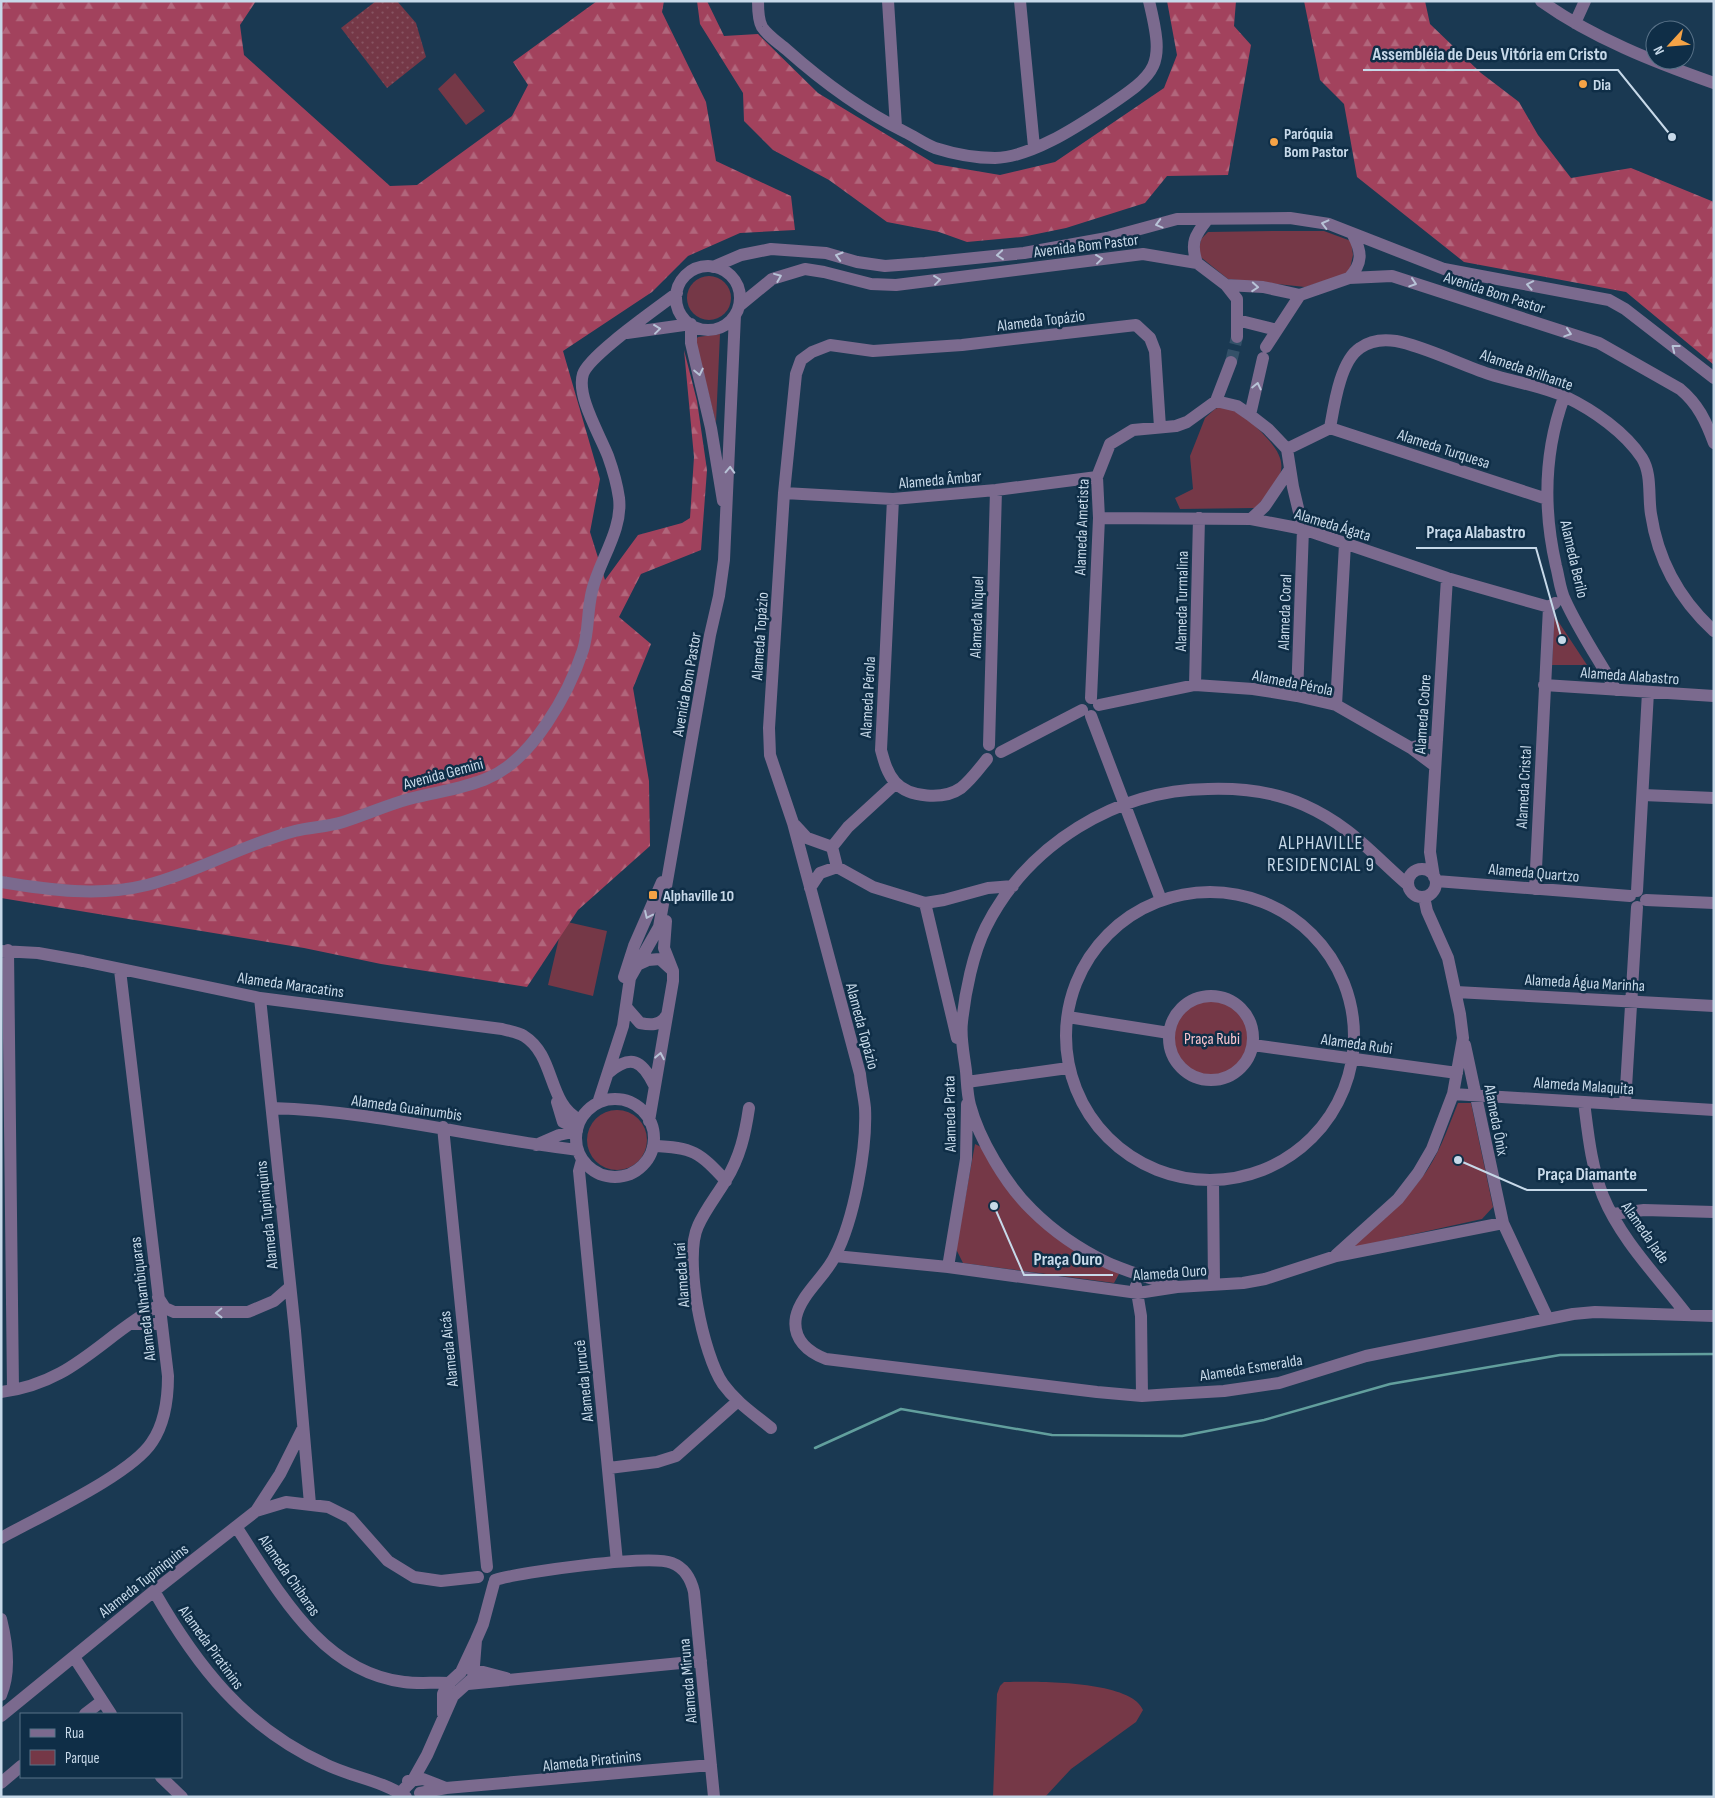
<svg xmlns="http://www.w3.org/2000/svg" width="1715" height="1798" viewBox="0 0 1715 1798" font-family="'Sofia Sans Condensed',sans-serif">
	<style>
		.green { fill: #753847 }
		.forest { fill: url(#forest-firs) }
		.garden { fill: url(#garden-dots) }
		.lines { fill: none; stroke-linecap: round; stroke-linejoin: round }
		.stream { stroke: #629f9d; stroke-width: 2.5 }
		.minor-tunnel { stroke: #345169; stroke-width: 12; stroke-dasharray: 12 6; stroke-linecap: butt }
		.minor { stroke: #7b6a8e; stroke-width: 12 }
		.oneway { stroke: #b8c3d7 }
		.poi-dot { fill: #f5a346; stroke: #0f2e47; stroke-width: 2 }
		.labels { text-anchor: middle; stroke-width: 5; stroke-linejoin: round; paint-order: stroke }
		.poi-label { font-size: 16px; font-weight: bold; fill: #c7d9e9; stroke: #0f2e47; text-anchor: start }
		.street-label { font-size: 16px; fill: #c7d9e9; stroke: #0f2e47 }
		.park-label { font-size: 16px; fill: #fac3cd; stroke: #0f2e47 }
		.quarter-label { font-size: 19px; letter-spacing: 1px; fill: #c7d9e9; stroke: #0f2e47 }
		.leader { fill: none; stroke: #c7d9e9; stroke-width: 2 }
		.callout-dot { fill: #c7d9e9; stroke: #0f2e47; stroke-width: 2 }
		.callout-label { font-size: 18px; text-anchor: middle; font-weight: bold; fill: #c7d9e9; stroke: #0f2e47; stroke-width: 5; stroke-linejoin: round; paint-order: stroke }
	</style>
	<defs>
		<pattern id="forest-firs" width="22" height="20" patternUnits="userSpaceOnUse" patternTransform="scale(1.25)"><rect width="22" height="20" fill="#a2425d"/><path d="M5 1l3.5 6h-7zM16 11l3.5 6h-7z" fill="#b1667c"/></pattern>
		<pattern id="garden-dots" width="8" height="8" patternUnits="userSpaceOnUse" patternTransform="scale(1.25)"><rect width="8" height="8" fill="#753847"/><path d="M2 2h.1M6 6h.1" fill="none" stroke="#875462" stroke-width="1.8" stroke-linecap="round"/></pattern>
	</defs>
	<rect width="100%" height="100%" fill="#1a3952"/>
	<path class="green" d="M455,73L485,111L466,125L438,89Z
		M1273,231H1324L1351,241L1353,255L1349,273L1305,287L1228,279L1198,255L1201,239L1208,232Z
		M687 298a22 22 0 1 1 44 0a22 22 0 1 1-44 0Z
		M720,334L716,423L695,340L698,337Z
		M1225,405C1239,408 1246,417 1256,427C1292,461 1288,474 1255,508L1180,509L1175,498L1193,489L1190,456L1196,441L1205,418L1215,409Z
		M1554,615L1587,665H1552Z
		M563,921L607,931L593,996L548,985Z
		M1172 1038a40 40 0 1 1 80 0a40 40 0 1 1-80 0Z
		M1458,1103H1471L1493,1207L1482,1219L1351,1248C1375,1226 1400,1206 1420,1180C1438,1158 1447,1130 1458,1103Z
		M587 1140a30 30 0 1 1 60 0a30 30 0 1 1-60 0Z
		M975,1144L985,1149L1010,1191L1119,1274L1114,1283L963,1263L956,1249Z
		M1004,1682C1033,1681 1132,1680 1143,1710L1136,1722L1071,1769L1045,1797H993L997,1694L1000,1686Z"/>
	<path class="forest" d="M1,1H256L240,25L244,55L390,186L417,185L512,116L528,85L513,62L597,1H664L662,12L706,102L716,161L791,196L795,230L740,233L688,256L652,292L563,351L600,479L590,532L605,580L638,535L682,523L690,518L694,457L684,350L697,401L707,470L701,550L641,574L619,617L651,644L633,688L649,781L650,846L578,910L527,987L381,964L304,948L1,898Z
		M697,1H707L724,36L758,34L818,93L935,164L1000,175L1055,162L1164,88L1177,55L1167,1H1236L1234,26L1251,45L1228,175L1167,176L1145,203L1066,228L1022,237L967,242L939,232L887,222L829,180L773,150L744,121L743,93L700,24Z
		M1304,1H1425L1430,24L1481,73L1519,102L1538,135L1571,178L1631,168L1714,202V365L1626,292L1464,262L1357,177L1344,104L1320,80Z"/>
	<path class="garden" d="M376,1H397L416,23L426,57L387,88L341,28Z"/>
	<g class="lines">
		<path class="stream" d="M815,1448L901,1409L1052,1435L1182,1436L1264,1420L1390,1384L1560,1355L1714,1354"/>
		<path class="minor-tunnel" d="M1231,362L1237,337"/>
		<path class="minor" d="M758,1C758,9 758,20 762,27C768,36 779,43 787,50C824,83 861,110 905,132C915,137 925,144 935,148C954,154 975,158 995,158C1031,157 1075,128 1104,109C1159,72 1165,67 1149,1
			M888,1L896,127
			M1020,1L1034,147
			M1541,1C1593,38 1654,62 1714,83
			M1575,23L1585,1
			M1197,263C1190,243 1195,235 1207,220
			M676 298a32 32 0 1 1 64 0a32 32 0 1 1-64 0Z
			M713,267L741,255L771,249L826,253L857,262L885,266L925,263L1024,253L1107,238L1177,219L1290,218L1329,224L1444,269L1609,300L1625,309L1714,378
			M1349,278C1363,263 1362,252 1353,235
			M1226,285L1237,299V337
			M739,306L772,279L805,269L824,272L871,284L896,285L1143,254L1197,263L1226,285L1263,287L1300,295L1349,278L1392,276L1599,343L1680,389C1698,404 1706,421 1714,443
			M1237,320L1277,330
			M691,324V343L711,428L723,501
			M627,333L691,324
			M1266,347L1300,295
			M1564,397C1544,452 1543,509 1556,566C1559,577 1560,590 1565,600C1579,631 1599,660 1616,690
			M1216,401L1231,362
			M1250,415L1263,358
			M1160,427L1155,351L1150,338L1136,325L962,345L873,351L830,345L812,352L801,360L796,374L784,493L769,728L770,755L793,823L860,1074C861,1085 864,1097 865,1108C867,1149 854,1220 835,1256C825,1277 801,1294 796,1317C792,1339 808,1352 826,1359L1097,1392L1142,1396L1172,1394L1224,1391L1279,1383L1366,1356L1573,1314L1595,1312L1714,1316
			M1330,428L1547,499
			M1287,449L1330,428C1334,406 1340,361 1360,348C1371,340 1383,339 1396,341C1424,346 1461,365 1489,374C1514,382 1542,386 1566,397C1593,410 1625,432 1642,458C1652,474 1648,496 1651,514C1658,561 1679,599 1714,631
			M784,493L893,499L996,490L1097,477
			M893,499L881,750C884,761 887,773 895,782C909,798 944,800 961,788C971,780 979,769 987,759
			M1099,518L1251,519L1303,529L1447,578L1549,607
			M1251,519L1265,506L1290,469
			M1195,685L1199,518
			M1544,685L1714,696
			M1091,698L1099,518L1097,477L1110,444L1133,430L1176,426L1187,422L1216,401L1237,406L1250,415L1268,429L1287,449L1293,487L1303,529L1297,696
			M1099,705L1195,685L1253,689L1297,696L1336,705L1411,748L1435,766
			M1336,705L1345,544
			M1091,716L1161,900
			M989,745L996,490
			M1411,748L1437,740
			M1001,752L1082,710
			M1643,795L1714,798
			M795,825L807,838L832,847L837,867L873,887L925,903L944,900L988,888L1013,886
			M832,847L848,827L896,783
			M1408 883a14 14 0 1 1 28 0a14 14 0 1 1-28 0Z
			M1434,877L1430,852L1447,578
			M1436,881L1630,896
			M1,882C50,890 99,897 147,885C198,872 244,844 295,831C311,827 327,827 343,822C365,815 387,805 409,799C435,792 464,789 488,778C532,760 569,693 583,650C589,631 587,611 592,591C599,561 623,530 619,498C617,484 613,470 608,456C600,435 576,396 583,374C589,355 659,307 677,293
			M810,888L820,873L837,867
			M1535,889L1549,607L1555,603
			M1637,891L1648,692
			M1066 1036a144 144 0 1 1 288 0a144 144 0 1 1-288 0Z
			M1646,900L1714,903
			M925,903L957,1038
			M8,950L13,1390
			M1,951L38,953L83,961L260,998L502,1029C509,1031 518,1032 524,1036C556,1056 547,1104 580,1120
			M637,965L648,960L660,959L671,969
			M624,977L634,946L662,882
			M1456,992L1714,1006
			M1169 1038a42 42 0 1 1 84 0a42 42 0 1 1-84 0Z
			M260,998L295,1331L310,1504
			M626,1007L640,1023C650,1025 660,1026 666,1016
			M1068,1017L1169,1033
			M1253,1045L1457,1073
			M1465,1045L1503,1223L1548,1319
			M608,1073C631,1054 642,1060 654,1085
			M967,1082L1068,1068
			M1453,1094L1714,1110
			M576 1138a39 39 0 1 1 78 0a39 39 0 1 1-78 0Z
			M557,1102L563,1122L577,1129
			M1584,1102C1588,1133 1591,1166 1603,1196C1621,1240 1658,1277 1687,1315
			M598,1103L623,1026L630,978L659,927L710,635L719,596L724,560L735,315
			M1625,1104L1637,907
			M272,1108C376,1111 476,1138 578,1150
			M749,1108C745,1135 740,1157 726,1180C717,1195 705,1210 698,1226C683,1258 703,1355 723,1384C736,1402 754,1414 771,1428
			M649,1121L673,981V971L664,948L666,921
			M443,1127L487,1567
			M536,1145L559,1135L577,1131
			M653,1146C693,1147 699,1152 726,1181
			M582,1160L579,1171L617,1562
			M1213,1181L1214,1285
			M1613,1214L1644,1210L1714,1212
			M1336,1255L1398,1199L1418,1173L1432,1149L1453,1094L1463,1038L1460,1014L1448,958L1427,911L1424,897
			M835,1256L948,1267L1138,1293L1177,1287L1243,1283L1265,1279L1336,1256L1503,1223
			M948,1267L966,1159L967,1104
			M1136,1286L1141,1316L1142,1396
			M1177,1287C1155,1279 1130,1273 1108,1263C1081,1250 1053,1231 1032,1210C1006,1185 979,1139 970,1105C967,1094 967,1082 966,1071C964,1055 960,1037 962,1022C965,993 973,953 986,927C1028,844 1116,790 1208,789C1239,788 1275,792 1304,805C1351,826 1371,853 1408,885
			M158,1297L165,1308L174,1312H248L274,1301L290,1287
			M130,1324H161
			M1,1392C73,1383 101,1337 159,1305
			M609,1468L657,1462L676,1456L738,1401
			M256,1511L286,1502L328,1507L350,1518L388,1561L414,1577L441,1581L478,1577
			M237,1528C278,1590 321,1672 404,1682C419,1684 435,1682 450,1683
			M1,1538C38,1517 131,1475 152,1442C165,1423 168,1399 168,1376L120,970
			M495,1580C521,1572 650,1554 672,1563C685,1568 691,1579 694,1592L714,1797
			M154,1591C197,1666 244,1727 325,1764C351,1777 381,1780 406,1797
			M1,1619C7,1643 11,1672 1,1695
			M74,1657L111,1714
			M468,1668L506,1678
			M468,1684L701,1661
			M85,1714L102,1701
			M443,1714V1694L447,1685L461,1672L476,1640L483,1624L494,1583
			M1,1716L154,1591L256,1511L280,1474L303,1428
			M161,1777L182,1797
			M408,1781L423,1779L446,1788
			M1,1783L21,1766
			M420,1793L446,1788L711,1765
			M403,1797L404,1789L413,1780L427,1755L453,1696L473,1678L476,1640"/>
	</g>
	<defs><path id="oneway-chevron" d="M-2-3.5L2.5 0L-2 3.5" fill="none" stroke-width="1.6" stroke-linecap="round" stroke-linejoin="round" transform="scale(1.25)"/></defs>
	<g class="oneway">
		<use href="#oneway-chevron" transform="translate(1159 224) rotate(165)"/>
		<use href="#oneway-chevron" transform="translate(1325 224) rotate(-166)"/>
		<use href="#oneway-chevron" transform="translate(1000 255) rotate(175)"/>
		<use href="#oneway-chevron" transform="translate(839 256) rotate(-164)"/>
		<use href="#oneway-chevron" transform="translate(1099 259) rotate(-7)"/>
		<use href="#oneway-chevron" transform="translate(778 277) rotate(-22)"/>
		<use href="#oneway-chevron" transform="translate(937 280) rotate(-7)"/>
		<use href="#oneway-chevron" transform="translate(1413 283) rotate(18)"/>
		<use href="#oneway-chevron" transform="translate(1530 285) rotate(-169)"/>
		<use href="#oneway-chevron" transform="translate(1255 287) rotate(4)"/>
		<use href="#oneway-chevron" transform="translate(657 329) rotate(-7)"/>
		<use href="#oneway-chevron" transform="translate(1568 333) rotate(18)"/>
		<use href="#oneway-chevron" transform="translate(1675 348) rotate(-142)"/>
		<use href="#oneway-chevron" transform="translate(699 372) rotate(78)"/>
		<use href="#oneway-chevron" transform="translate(1257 386) rotate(-77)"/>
		<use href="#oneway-chevron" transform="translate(730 470) rotate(-88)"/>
		<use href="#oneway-chevron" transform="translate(648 915) rotate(115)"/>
		<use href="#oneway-chevron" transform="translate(660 1056) rotate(-79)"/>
		<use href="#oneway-chevron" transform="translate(219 1313) rotate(179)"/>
	</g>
	<g class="poi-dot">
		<circle cx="1583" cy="84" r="5"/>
		<circle cx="1274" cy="142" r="5"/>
		<rect x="648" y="890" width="10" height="10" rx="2.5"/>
	</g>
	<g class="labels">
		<g class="poi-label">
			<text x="1593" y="90">Dia</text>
			<text x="1284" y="139">Paróquia<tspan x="1284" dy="18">Bom Pastor</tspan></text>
			<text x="663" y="901">Alphaville 10</text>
		</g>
		<g class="street-label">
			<text transform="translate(1086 245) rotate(-7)" y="6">Avenida Bom Pastor</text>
			<text transform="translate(1495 292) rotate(18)" y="6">Avenida Bom Pastor</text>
			<text transform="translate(1041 320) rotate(-7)" y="6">Alameda Topázio</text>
			<text transform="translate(1527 369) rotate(19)" y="6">Alameda Brilhante</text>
			<text transform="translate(1444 448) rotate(18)" y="6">Alameda Turquesa</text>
			<text transform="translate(940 479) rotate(-5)" y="6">Alameda Âmbar</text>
			<text transform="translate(1333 524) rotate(17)" y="6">Alameda Ágata</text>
			<text transform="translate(1081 527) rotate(-88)" y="6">Alameda Ametista</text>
			<text transform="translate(1575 559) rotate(77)" y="6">Alameda Berilo</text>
			<text transform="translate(1181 601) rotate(-89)" y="6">Alameda Turmalina</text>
			<text transform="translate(1284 612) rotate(-88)" y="6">Alameda Coral</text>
			<text transform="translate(976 617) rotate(-88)" y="6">Alameda Niquel</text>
			<text transform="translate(759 636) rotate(-86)" y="6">Alameda Topázio</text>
			<text transform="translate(1630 675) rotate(4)" y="6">Alameda Alabastro</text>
			<text transform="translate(1293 682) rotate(11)" y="6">Alameda Pérola</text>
			<text transform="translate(686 684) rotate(-80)" y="6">Avenida Bom Pastor</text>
			<text transform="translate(867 697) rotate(-87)" y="6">Alameda Pérola</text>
			<text transform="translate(1422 714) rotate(-86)" y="6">Alameda Cobre</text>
			<text transform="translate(443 773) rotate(-15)" y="6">Avenida Gemini</text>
			<text transform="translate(1523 787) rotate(-87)" y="6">Alameda Cristal</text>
			<text transform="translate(1534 872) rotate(5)" y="6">Alameda Quartzo</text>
			<text transform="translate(1585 982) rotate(3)" y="6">Alameda Água Marinha</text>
			<text transform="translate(291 984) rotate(8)" y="6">Alameda Maracatins</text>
			<text transform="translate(863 1026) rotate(75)" y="6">Alameda Topázio</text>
			<text transform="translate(1357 1043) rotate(8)" y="6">Alameda Rubi</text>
			<text transform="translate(1584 1085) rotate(4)" y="6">Alameda Malaquita</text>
			<text transform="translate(407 1107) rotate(8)" y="6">Alameda Guainumbis</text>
			<text transform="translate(949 1114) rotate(-91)" y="6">Alameda Prata</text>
			<text transform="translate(1497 1120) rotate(79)" y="6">Alameda Ônix</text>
			<text transform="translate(266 1215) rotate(-96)" y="6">Alameda Tupiniquins</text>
			<text transform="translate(1646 1232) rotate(55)" y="6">Alameda Jade</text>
			<text transform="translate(1170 1272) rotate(-4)" y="6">Alameda Ouro</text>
			<text transform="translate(681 1275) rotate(-94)" y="6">Alameda Iraí</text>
			<text transform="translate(142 1299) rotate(-97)" y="6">Alameda Nhambiquaras</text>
			<text transform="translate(448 1349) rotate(-96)" y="6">Alameda Aicás</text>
			<text transform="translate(1251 1367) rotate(-9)" y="6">Alameda Esmeralda</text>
			<text transform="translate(583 1381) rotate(-96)" y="6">Alameda Jurucê</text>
			<text transform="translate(290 1575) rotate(55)" y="6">Alameda Chibaras</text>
			<text transform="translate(143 1580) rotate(-38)" y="6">Alameda Tupiniquins</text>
			<text transform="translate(212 1647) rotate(54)" y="6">Alameda Piratinins</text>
			<text transform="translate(687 1681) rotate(-95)" y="6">Alameda Miruna</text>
			<text transform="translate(592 1760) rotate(-6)" y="6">Alameda Piratinins</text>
		</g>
		<g class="park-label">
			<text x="1212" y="1044">Praça Rubi</text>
		</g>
		<g class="quarter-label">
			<text x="1321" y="849">ALPHAVILLE<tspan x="1321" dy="22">RESIDENCIAL 9</tspan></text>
		</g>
	</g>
	<path class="leader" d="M1672 137L1618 70H1363M1562 640L1536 548H1416M1458 1160L1527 1190H1647M994 1206L1024 1275H1113"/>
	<g class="callout-dot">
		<circle cx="1672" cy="137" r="5"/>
		<circle cx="1562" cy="640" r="5"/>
		<circle cx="1458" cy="1160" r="5"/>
		<circle cx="994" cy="1206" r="5"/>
	</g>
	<g class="callout-label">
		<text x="1490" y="60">Assembléia de Deus Vitória em Cristo</text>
		<text x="1476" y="538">Praça Alabastro</text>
		<text x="1587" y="1180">Praça Diamante</text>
		<text x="1068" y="1265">Praça Ouro</text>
	</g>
	<rect width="1715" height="1798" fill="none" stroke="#c7d9e9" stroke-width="5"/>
	<rect x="20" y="1713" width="162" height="65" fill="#0f2e47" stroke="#597288"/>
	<rect x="30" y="1729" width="25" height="8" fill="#7b6a8e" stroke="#597288"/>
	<text x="65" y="1738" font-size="15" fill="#c7d9e9">Rua</text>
	<rect x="30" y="1750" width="25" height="15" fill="#753847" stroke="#597288"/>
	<text x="65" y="1763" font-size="15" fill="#c7d9e9">Parque</text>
	<g transform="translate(1670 45) rotate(244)"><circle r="24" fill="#0f2e47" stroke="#597288"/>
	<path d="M0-4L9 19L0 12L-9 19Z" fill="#f5a346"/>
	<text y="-8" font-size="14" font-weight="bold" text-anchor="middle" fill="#c7d9e9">N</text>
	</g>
</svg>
